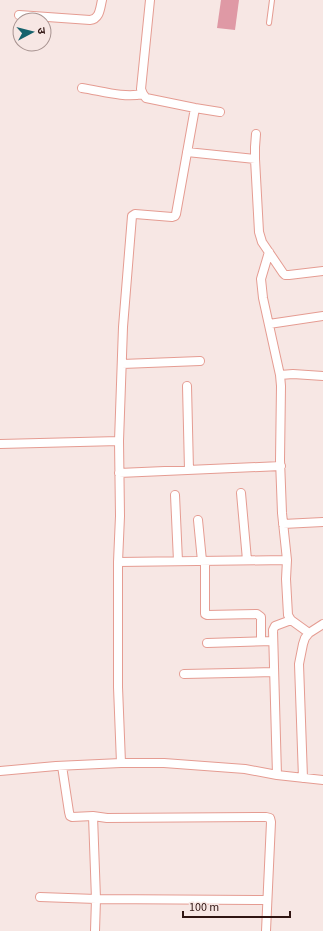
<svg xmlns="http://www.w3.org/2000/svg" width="323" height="931" viewBox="0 0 323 931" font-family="'Source Sans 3','Noto Sans Devanagari',sans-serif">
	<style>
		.building { fill: #df99a5 }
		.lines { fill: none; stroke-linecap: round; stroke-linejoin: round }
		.lane-casing { stroke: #e59c92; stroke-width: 6 }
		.street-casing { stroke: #e59c92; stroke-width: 10 }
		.lane { stroke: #fff; stroke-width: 4 }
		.street { stroke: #fff; stroke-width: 8 }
	</style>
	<rect width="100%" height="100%" fill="#f7e7e4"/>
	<path class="building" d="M221,0H239L235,30L217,28Z"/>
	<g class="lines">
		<defs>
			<path id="lane" d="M269,23L272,0"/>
			<path id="street" d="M150,0L141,89L143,94L146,98L195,108L220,112
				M19,15L90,20C100,19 100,8 102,0
				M82,88C102,91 123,98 143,94
				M256,134L255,147V159L259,232L262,242L283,273L285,275H289L323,271
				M187,152L255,159
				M269,252L261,279L263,298L280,375L281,386L280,460L282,513L287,560L286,579L288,615L291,620L309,633
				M269,324L323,316
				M122,364L200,361
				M280,375L293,374L323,376
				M187,386L189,470
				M0,444L119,441
				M119,473L281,466
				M241,493L247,560
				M175,495L178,561
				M198,520L202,561
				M283,524L323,522
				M205,561V614L207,615L257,614L261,617V641
				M118,562L287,560
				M207,643L273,641
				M184,674L274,672
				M121,763L118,687V562L120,516L119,441L123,327L132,216L135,214L172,217L175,216L176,214L195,108
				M62,766L69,812L70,816L72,817L93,816L107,818L266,817L270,818L271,822L266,931
				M0,771L56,766L121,763H164L245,769L277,775L323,780
				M277,775L273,630L275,626L291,620
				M303,778L299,664L303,644L305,638L309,633L323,624
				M93,816L96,899L95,931
				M40,897L96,899L267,900"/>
		</defs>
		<use href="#lane" class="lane-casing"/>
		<use href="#street" class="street-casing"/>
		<use href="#lane" class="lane"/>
		<use href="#street" class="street"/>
	</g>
	<g transform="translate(32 32) rotate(83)"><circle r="19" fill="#f7e7e4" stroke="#a79390"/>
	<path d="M0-3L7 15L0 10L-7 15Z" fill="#17636d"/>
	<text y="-6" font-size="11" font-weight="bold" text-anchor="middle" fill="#301512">उ</text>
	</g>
	<path d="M183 911v6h107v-6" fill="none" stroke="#301512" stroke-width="2"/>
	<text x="189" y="911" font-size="12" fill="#301512" stroke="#f7e7e4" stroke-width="3" paint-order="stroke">100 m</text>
</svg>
